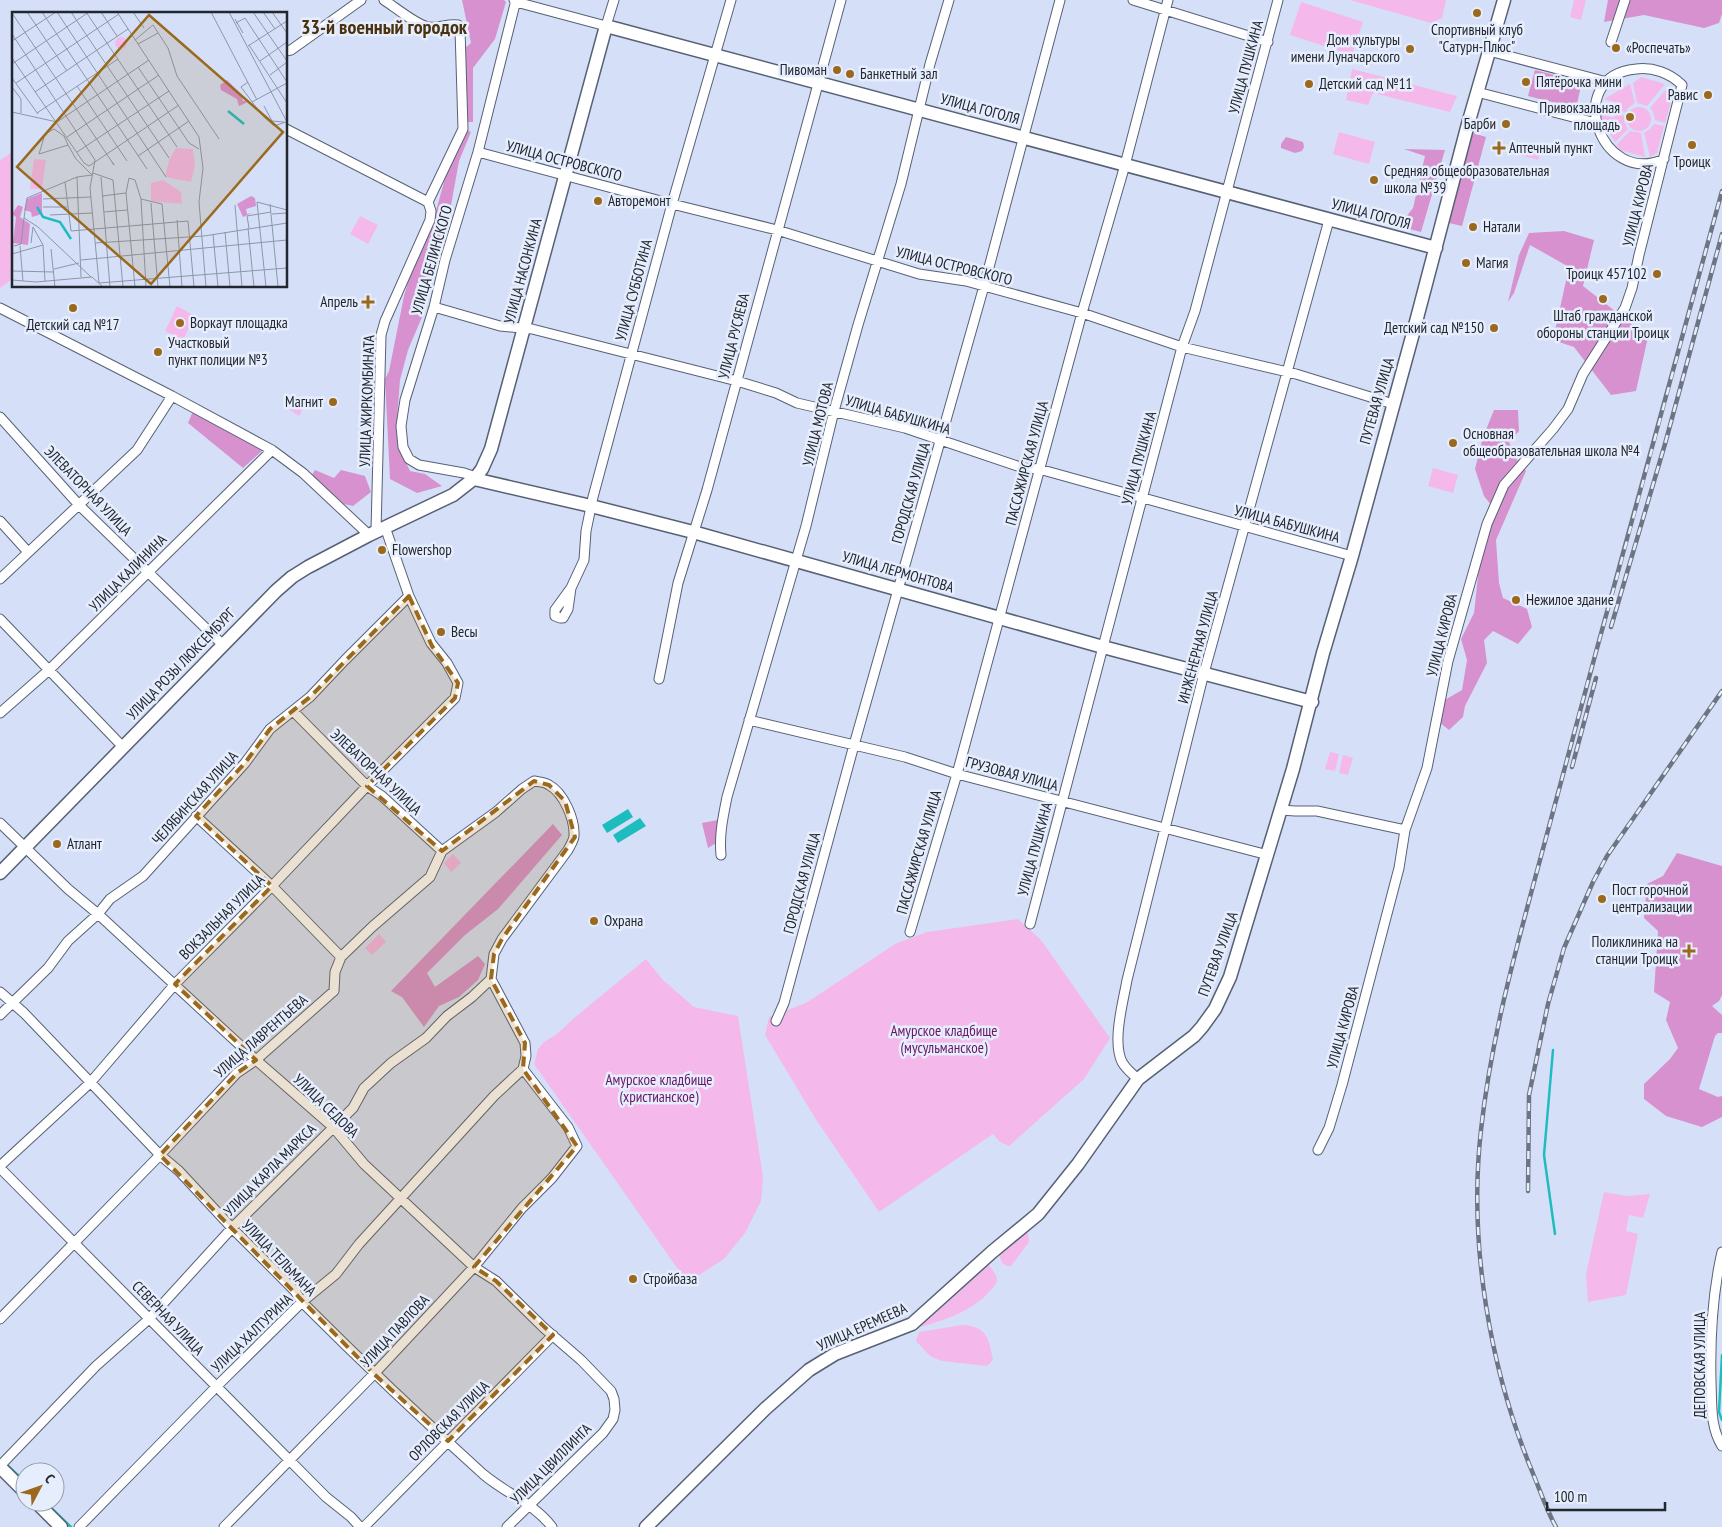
<svg xmlns="http://www.w3.org/2000/svg" width="1722" height="1527" viewBox="0 0 1722 1527" font-family="'PT Sans Narrow',sans-serif">
	<style>
		.green { fill: #f4b8eb }
		.forest { fill: #d891cf }
		.water { fill: #1fbcbf }
		.lines { fill: none; stroke-linecap: round; stroke-linejoin: round }
		.stream { stroke: #1fbcbf; stroke-width: 2.5 }
		.street-casing { stroke: #576176; stroke-width: 11 }
		.secondary-casing { stroke: #576176; stroke-width: 15 }
		.street { stroke: #fff; stroke-width: 9 }
		.secondary { stroke: #fff; stroke-width: 12 }
		.rail-casing { stroke: #6d7483; stroke-width: 4.5 }
		.rail { stroke: #e6edfc; stroke-width: 2.5; stroke-dasharray: 8; stroke-linecap: butt }
		.marked { fill: #9b691d; fill-opacity: 0.2; stroke: #9b691d; stroke-width: 4; stroke-dasharray: 10 6; stroke-linejoin: round }
		.poi-dot { fill: #9b691d; stroke: #e6edfc; stroke-width: 2 }
		.labels { text-anchor: middle; stroke-width: 5; stroke-linejoin: round; paint-order: stroke }
		.poi-label { font-size: 15px; fill: #22262f; stroke: #e6edfc; text-anchor: start }
		.street-label { font-size: 15px; fill: #22262f; stroke: #e6edfc }
		.park-label { font-size: 15px; fill: #6a1563; stroke: #e6edfc }
		.district-label { font-size: 20px; font-weight: bold; fill: #4a320f; stroke: #e6edfc }
		.inset-river { fill: none; stroke: #1fbcbf; stroke-width: 2.5 }
		.inset-road { fill: none; stroke: #8d96a8; stroke-width: 1 }
		.view { fill: #9b691d; fill-opacity: 0.15; stroke: #9b691d; stroke-width: 2.5 }
		.inset-edge { fill: none; stroke: #22262f; stroke-width: 2.5 }
	</style>
	<rect width="100%" height="100%" fill="#d5e0f8"/>
	<path class="green" d="M1350,0H1446L1442,18L1431,23Z
		M1574,0H1586L1581,20L1570,17Z
		M1301,2L1363,22L1352,55L1290,35Z
		M1352,69L1457,96L1450,112L1373,93L1368,105L1346,100Z
		M1641,77L1665,84L1647,106L1637,103L1633,83Z
		M1630,84L1635,103L1628,108L1626,112L1616,110L1618,103L1604,99Z
		M1668,87H1670L1673,94L1665,123L1655,120L1653,112L1650,108Z
		M1627 119a12 12 0 1 1 24 0a12 12 0 1 1-24 0Z
		M1598,113L1614,118L1615,114L1624,116V121L1628,129L1615,142L1598,115Z
		M1654,124L1664,126L1657,153L1650,157L1644,133L1650,129Z
		M1630,131L1641,133L1645,157L1620,150L1617,146L1618,143Z
		M1339,132L1375,142L1369,164L1333,154Z
		M1522,145L1541,149L1538,160L1520,155Z
		M14,151V278L0,288V160Z
		M360,216L378,225L368,244L350,234Z
		M177,306L195,316L183,340L165,331Z
		M298,396L308,401L299,416L290,410Z
		M1433,468L1458,475L1453,493L1428,486Z
		M1330,752L1339,754L1335,771L1325,769Z
		M1343,755L1353,758L1348,775L1339,773Z
		M453,854L461,863L451,872L444,863Z
		M1018,919L1041,940L1110,1038L1084,1079L1009,1146L1000,1142L993,1134L879,1212L815,1118L765,1035L769,1017L806,1003L895,944L927,932Z
		M379,934L386,942L372,955L365,948Z
		M646,959L663,980L694,1007L738,1016L763,1177L761,1201L745,1233L724,1259L693,1279L682,1275L534,1064L538,1049L544,1042L557,1034L574,1018Z
		M1604,1192L1627,1196L1650,1194L1643,1218L1629,1215L1626,1231L1638,1234L1626,1295L1588,1302L1586,1274Z
		M1025,1232L1028,1234L1029,1242L1011,1266C1003,1267 1001,1261 999,1254Z
		M989,1265L996,1275L997,1282C980,1308 950,1319 920,1327Z
		M962,1325C987,1326 989,1339 993,1360L987,1366L942,1361L930,1356L916,1341L919,1332Z"/>
	<path class="forest" d="M462,0H504L506,2L495,39L473,68V122H468L465,48L471,43Z
		M1608,0H1722V14L1719,23L1704,28L1644,15L1604,22Z
		M1535,70L1582,82L1576,108L1528,96Z
		M467,130L471,132L459,161L448,222L428,280L422,317L408,350L400,380L397,419L402,454L410,471L425,474L442,486L417,493L390,479L385,379L389,371L404,296L414,261L434,218L446,175Z
		M1473,133L1486,137L1462,226L1449,223Z
		M1286,137L1303,142L1304,147L1302,151L1295,153L1281,148V144Z
		M1404,149L1445,150L1421,232L1378,221L1381,212L1406,217L1413,208L1425,156Z
		M1564,231L1594,240L1583,286L1648,337L1636,391L1611,395L1574,347L1553,340L1569,267L1530,245L1514,293L1508,302L1519,255L1529,233Z
		M1494,410H1518L1519,431L1509,442L1514,456L1526,471L1496,540L1499,583L1503,598L1527,609L1532,627L1518,644L1493,631L1484,640L1487,663L1465,706L1463,717L1449,730L1439,722L1443,701L1462,690L1467,660L1461,639L1474,613L1479,567L1495,510L1484,496L1475,469L1483,437Z
		M193,411L263,450L243,468L188,423Z
		M315,470L334,478L341,470L365,476L371,492L353,506L344,504L312,475Z
		M718,820L716,843L708,848L702,823Z
		M553,824L562,835L498,909L465,935L427,973L435,987L478,956L485,964L478,980L459,997L439,1006L424,1027L402,997L391,991Z
		M1677,853L1722,866V995L1719,1001L1712,1006L1722,1015V1033H1718L1715,1036L1699,1089L1718,1097L1722,1096V1117L1702,1127L1666,1116L1644,1099V1084L1670,1059L1678,1048L1666,1020L1670,1002L1654,992L1658,931L1644,918L1647,884L1663,876Z"/>
	<path class="water" d="M628,809L633,817L607,833L602,825Z
		M640,818L646,826L618,843L613,835Z"/>
	<g class="lines">
		<path class="stream" d="M1553,1050L1544,1155L1555,1234
			M1722,1355L1719,1412L1722,1420
			M6,1464L25,1482
			M45,1502L71,1527"/>
		<defs>
			<path id="street" d="M384,0C395,7 418,26 429,27C439,29 448,23 458,25L460,29L463,129L428,202
				M514,0L516,2L606,26L614,0
				M1133,0L1268,42
				M1611,42L1625,0
				M286,51L291,50L361,0
				M1489,51L1607,82
				M1477,92L1596,123
				M286,129L428,202L431,211L430,220L385,321L381,335L376,531
				M478,152L672,204L777,230L919,274L966,281L1082,313L1182,347L1296,374L1393,404
				M434,307L500,326L532,329L737,381L776,393L797,403L905,428L1023,468L1039,469L1352,556
				M0,308L172,396L272,450L303,473L369,535
				M0,417L79,505L223,645
				M476,477L464,473L419,465L409,459L403,447L401,426L405,400L434,307L445,260L478,152L516,0
				M0,521L28,552
				M0,579L137,450L172,396
				M571,588L568,609L563,618H560L555,616V610L571,588L584,560L586,531L593,497L672,204L731,0
				M0,619L123,747
				M659,679L678,583L707,490L841,0
				M293,711L367,786L382,796L442,851
				M0,713L49,670L272,450
				M749,720L905,757L957,774L1268,855
				M1281,810L1295,811H1317L1405,830
				M196,816L272,886L341,957
				M0,823L68,889L98,914L256,1060L333,1127L364,1164L474,1267L496,1281L544,1328L581,1360L611,1391L614,1399L615,1410L613,1419L603,1433L507,1527
				M721,855C719,835 723,817 727,797L806,526L834,411L858,325L901,184L930,64L949,0
				M1030,924L1182,347L1195,311L1278,0
				M910,932L957,774L1082,313L1125,165L1168,0
				M0,992L24,1013L160,1155L179,1171L232,1228L295,1291L302,1302C361,1361 421,1418 483,1474C505,1493 534,1503 552,1527
				M0,1015L48,968L68,941L98,914L110,899L143,876L245,763L270,729L310,697L345,660L409,596
				M776,1021L784,1003L854,745L984,286L1060,0
				M1138,1079C1132,1074 1126,1069 1122,1062C1112,1041 1123,1003 1127,980L1204,673L1329,220
				M1318,1150L1329,1128L1342,1085L1399,868L1405,830L1427,768L1448,661L1487,524L1504,485L1553,429L1568,409L1583,374L1625,308L1632,288L1639,255L1682,85C1670,73 1653,67 1636,69C1562,76 1600,188 1664,159
				M0,1166L90,1083L175,984L272,886L367,786L455,698L458,683L447,663L431,643L409,596L385,527
				M0,1168L326,1497L351,1517L360,1527
				M1722,1252C1712,1295 1710,1338 1711,1382C1712,1404 1710,1427 1722,1446
				M0,1319L160,1155L237,1073L256,1060L334,991L335,972L341,957L372,927L430,877L442,851L496,812L522,789L534,781C539,782 545,782 549,785C564,793 575,820 574,836C574,840 570,846 568,850L502,939L494,954L491,979L472,997L447,1016L426,1038L391,1063L364,1088L353,1108L232,1228L149,1319L96,1366L0,1466
				M79,1527L216,1387L302,1302L336,1274L359,1244L494,1096L523,1069
				M224,1527L374,1374L474,1267L522,1208L552,1178L577,1146L568,1127L523,1069L526,1056L525,1043L491,979
				M364,1527L553,1335"/>
			<path id="secondary" d="M474,479L591,506L693,532L1103,647L1312,702
				M0,873L276,591L292,577L308,567L369,535L453,495L476,477L482,469L491,449L606,26L1436,248
				M0,1467L25,1492
				M36,1502L61,1527
				M646,1527L765,1409L809,1370L835,1354L912,1324L992,1252L1038,1214L1078,1164L1138,1079L1194,1036L1202,1027L1215,1009L1230,977L1293,769L1323,653L1352,556L1412,337L1468,124L1504,0"/>
		</defs>
		<use href="#street" class="street-casing"/>
		<use href="#secondary" class="secondary-casing"/>
		<use href="#street" class="street"/>
		<use href="#secondary" class="secondary"/>
		<defs>
			<path id="rail" d="M1611,627L1665,444L1722,234
				M1572,767L1596,678
				M1528,1191L1529,1095L1548,1004L1564,948L1593,882L1607,856L1722,691
				M1556,1527C1547,1511 1541,1493 1534,1476C1490,1371 1468,1244 1481,1130C1491,1038 1516,949 1540,860C1559,791 1577,721 1596,652C1639,499 1680,345 1722,191"/>
		</defs>
		<use href="#rail" class="rail-casing"/>
		<use href="#rail" class="rail"/>
	</g>
	<path class="marked" d="M409,596L432,646L458,683L455,698L367,786L442,851L534,781L549,785L565,801L575,837L502,939L494,954L491,979L525,1043L523,1069L577,1146L474,1267L496,1281L553,1335L448,1441L374,1374L160,1155L237,1073L256,1060L175,984L272,886L196,816L245,763L270,729L310,697Z"/>
	<g class="poi-dot">
		<circle cx="1477" cy="13" r="5"/>
		<circle cx="1616" cy="48" r="5"/>
		<circle cx="1410" cy="49" r="5"/>
		<circle cx="837" cy="70" r="5"/>
		<circle cx="850" cy="74" r="5"/>
		<circle cx="1526" cy="82" r="5"/>
		<circle cx="1309" cy="84" r="5"/>
		<circle cx="1708" cy="95" r="5"/>
		<circle cx="1630" cy="117" r="5"/>
		<circle cx="1506" cy="124" r="5"/>
		<circle cx="1692" cy="145" r="5"/>
		<path d="M1496.5 140.5h5v5h5v5h-5v5h-5v-5h-5v-5h5z"/>
		<circle cx="1374" cy="180" r="5"/>
		<circle cx="598" cy="201" r="5"/>
		<circle cx="1473" cy="227" r="5"/>
		<circle cx="1466" cy="263" r="5"/>
		<circle cx="1657" cy="274" r="5"/>
		<circle cx="1603" cy="299" r="5"/>
		<path d="M365.5 294.5h5v5h5v5h-5v5h-5v-5h-5v-5h5z"/>
		<circle cx="73" cy="308" r="5"/>
		<circle cx="180" cy="323" r="5"/>
		<circle cx="1494" cy="328" r="5"/>
		<circle cx="158" cy="352" r="5"/>
		<circle cx="333" cy="402" r="5"/>
		<circle cx="1453" cy="443" r="5"/>
		<circle cx="382" cy="550" r="5"/>
		<circle cx="1516" cy="600" r="5"/>
		<circle cx="441" cy="632" r="5"/>
		<circle cx="57" cy="844" r="5"/>
		<circle cx="1602" cy="899" r="5"/>
		<circle cx="594" cy="921" r="5"/>
		<path d="M1686.5 943.5h5v5h5v5h-5v5h-5v-5h-5v-5h5z"/>
		<circle cx="633" cy="1279" r="5"/>
	</g>
	<g class="labels">
		<g class="poi-label">
			<text x="1477" y="35" text-anchor="middle">Спортивный клуб<tspan x="1477" dy="17">"Сатурн-Плюс"</tspan></text>
			<text x="1400" y="45" text-anchor="end">Дом культуры<tspan x="1400" dy="17">имени Луначарского</tspan></text>
			<text x="1626" y="53">«Роспечать»</text>
			<text x="827" y="75" text-anchor="end">Пивоман</text>
			<text x="860" y="79">Банкетный зал</text>
			<text x="1536" y="87">Пятёрочка мини</text>
			<text x="1319" y="89">Детский сад №11</text>
			<text x="1698" y="100" text-anchor="end">Равис</text>
			<text x="1620" y="113" text-anchor="end">Привокзальная<tspan x="1620" dy="17">площадь</tspan></text>
			<text x="1496" y="129" text-anchor="end">Барби</text>
			<text x="1509" y="153">Аптечный пункт</text>
			<text x="1692" y="167" text-anchor="middle">Троицк</text>
			<text x="1384" y="176">Средняя общеобразовательная<tspan x="1384" dy="17">школа №39</tspan></text>
			<text x="608" y="206">Авторемонт</text>
			<text x="1483" y="232">Натали</text>
			<text x="1476" y="268">Магия</text>
			<text x="1647" y="279" text-anchor="end">Троицк 457102</text>
			<text x="358" y="307" text-anchor="end">Апрель</text>
			<text x="1603" y="321" text-anchor="middle">Штаб гражданской<tspan x="1603" dy="17">обороны станции Троицк</tspan></text>
			<text x="190" y="328">Воркаут площадка</text>
			<text x="73" y="330" text-anchor="middle">Детский сад №17</text>
			<text x="1484" y="333" text-anchor="end">Детский сад №150</text>
			<text x="168" y="348">Участковый<tspan x="168" dy="17">пункт полиции №3</tspan></text>
			<text x="323" y="407" text-anchor="end">Магнит</text>
			<text x="1463" y="439">Основная<tspan x="1463" dy="17">общеобразовательная школа №4</tspan></text>
			<text x="392" y="555">Flowershop</text>
			<text x="1526" y="605">Нежилое здание</text>
			<text x="451" y="637">Весы</text>
			<text x="67" y="849">Атлант</text>
			<text x="1612" y="895">Пост горочной<tspan x="1612" dy="17">централизации</tspan></text>
			<text x="604" y="926">Охрана</text>
			<text x="1678" y="947" text-anchor="end">Поликлиника на<tspan x="1678" dy="17">станции Троицк</tspan></text>
			<text x="643" y="1284">Стройбаза</text>
		</g>
		<g class="street-label">
			<text transform="translate(1246 67) rotate(-75)" y="5">УЛИЦА ПУШКИНА</text>
			<text transform="translate(980 109) rotate(15)" y="5">УЛИЦА ГОГОЛЯ</text>
			<text transform="translate(564 161) rotate(15)" y="5">УЛИЦА ОСТРОВСКОГО</text>
			<text transform="translate(1638 205) rotate(-76)" y="5">УЛИЦА КИРОВА</text>
			<text transform="translate(1371 214) rotate(15)" y="5">УЛИЦА ГОГОЛЯ</text>
			<text transform="translate(432 260) rotate(-74)" y="5">УЛИЦА БЕЛИНСКОГО</text>
			<text transform="translate(954 266) rotate(14)" y="5">УЛИЦА ОСТРОВСКОГО</text>
			<text transform="translate(523 271) rotate(-75)" y="5">УЛИЦА НАСОНКИНА</text>
			<text transform="translate(634 290) rotate(-75)" y="5">УЛИЦА СУББОТИНА</text>
			<text transform="translate(734 336) rotate(-76)" y="5">УЛИЦА РУСЯЕВА</text>
			<text transform="translate(367 401) rotate(-88)" y="5">УЛИЦА ЖИРКОМБИНАТА</text>
			<text transform="translate(1377 401) rotate(-74)" y="5">ПУТЕВАЯ УЛИЦА</text>
			<text transform="translate(898 415) rotate(16)" y="5">УЛИЦА БАБУШКИНА</text>
			<text transform="translate(818 424) rotate(-76)" y="5">УЛИЦА МОТОВА</text>
			<text transform="translate(1139 458) rotate(-75)" y="5">УЛИЦА ПУШКИНА</text>
			<text transform="translate(1027 463) rotate(-75)" y="5">ПАССАЖИРСКАЯ УЛИЦА</text>
			<text transform="translate(88 491) rotate(46)" y="5">ЭЛЕВАТОРНАЯ УЛИЦА</text>
			<text transform="translate(911 493) rotate(-74)" y="5">ГОРОДСКАЯ УЛИЦА</text>
			<text transform="translate(1287 524) rotate(15)" y="5">УЛИЦА БАБУШКИНА</text>
			<text transform="translate(898 572) rotate(16)" y="5">УЛИЦА ЛЕРМОНТОВА</text>
			<text transform="translate(128 573) rotate(-45)" y="5">УЛИЦА КАЛИНИНА</text>
			<text transform="translate(1442 635) rotate(-76)" y="5">УЛИЦА КИРОВА</text>
			<text transform="translate(1198 647) rotate(-75)" y="5">ИНЖЕНЕРНАЯ УЛИЦА</text>
			<text transform="translate(181 664) rotate(-46)" y="5">УЛИЦА РОЗЫ ЛЮКСЕМБУРГ</text>
			<text transform="translate(376 772) rotate(43)" y="5">ЭЛЕВАТОРНАЯ УЛИЦА</text>
			<text transform="translate(1012 774) rotate(15)" y="5">ГРУЗОВАЯ УЛИЦА</text>
			<text transform="translate(195 798) rotate(-48)" y="5">ЧЕЛЯБИНСКАЯ УЛИЦА</text>
			<text transform="translate(1035 849) rotate(-75)" y="5">УЛИЦА ПУШКИНА</text>
			<text transform="translate(919 852) rotate(-74)" y="5">ПАССАЖИРСКАЯ УЛИЦА</text>
			<text transform="translate(802 883) rotate(-75)" y="5">ГОРОДСКАЯ УЛИЦА</text>
			<text transform="translate(222 917) rotate(-45)" y="5">ВОКЗАЛЬНАЯ УЛИЦА</text>
			<text transform="translate(1218 954) rotate(-70)" y="5">ПУТЕВАЯ УЛИЦА</text>
			<text transform="translate(1343 1027) rotate(-75)" y="5">УЛИЦА КИРОВА</text>
			<text transform="translate(261 1036) rotate(-41)" y="5">УЛИЦА ЛАВРЕНТЬЕВА</text>
			<text transform="translate(326 1106) rotate(44)" y="5">УЛИЦА СЕДОВА</text>
			<text transform="translate(270 1170) rotate(-45)" y="5">УЛИЦА КАРЛА МАРКСА</text>
			<text transform="translate(279 1258) rotate(46)" y="5">УЛИЦА ТЕЛЬМАНА</text>
			<text transform="translate(168 1318) rotate(46)" y="5">СЕВЕРНАЯ УЛИЦА</text>
			<text transform="translate(862 1327) rotate(-24)" y="5">УЛИЦА ЕРЕМЕЕВА</text>
			<text transform="translate(395 1331) rotate(-47)" y="5">УЛИЦА ПАВЛОВА</text>
			<text transform="translate(252 1333) rotate(-44)" y="5">УЛИЦА ХАЛТУРИНА</text>
			<text transform="translate(1700 1365) rotate(-90)" y="5">ДЕПОВСКАЯ УЛИЦА</text>
			<text transform="translate(449 1421) rotate(-45)" y="5">ОРЛОВСКАЯ УЛИЦА</text>
			<text transform="translate(551 1464) rotate(-45)" y="5">УЛИЦА ЦВИЛЛИНГА</text>
		</g>
		<g class="park-label">
			<text x="944" y="1036">Амурское кладбище<tspan x="944" dy="17">(мусульманское)</tspan></text>
			<text x="659" y="1085">Амурское кладбище<tspan x="659" dy="17">(христианское)</tspan></text>
		</g>
		<g class="district-label">
			<text x="384" y="34">33-й военный городок</text>
		</g>
	</g>
	<g transform="translate(12 12)">
		<rect width="275" height="275" fill="#d5e0f8"/>
		<path d="M103 31a6 6 0 1 1 12 0a6 6 0 1 1-12 0ZM164,136L181,137L183,154L179,170L153,165L157,148ZM22,147L34,148L30,177H18ZM151,168L169,180L170,192L139,189V171Z" fill="#f4b8eb"/>
		<path d="M215,68L229,82L231,89H235L234,91L227,94L225,87L209,78L208,73ZM30,181V202L20,205L19,200L12,198L15,187ZM239,184L243,186L244,194L234,197L235,202L240,201L231,205L225,192ZM6,193L11,195L8,205L18,212L16,233L1,231L4,205L0,202Z" fill="#d891cf"/>
		<path class="inset-river" d="M216,99L232,112M25,195L31,205L48,210L59,227"/>
		<path class="inset-road" d="M15,0L55,59M30,0L135,157M45,0L154,165M59,0L157,146M74,0L165,135M89,0L105,24M105,0L187,125L191,156L187,190L194,275M121,0L132,16M199,0L245,88M217,0L275,110M241,0L275,49M251,0L263,17M260,0L275,21M0,1L102,153L100,150M223,7L231,21M224,11L233,6L275,70M0,22L83,148L78,176L87,271L275,256M123,28L141,13L156,36L165,64L207,127M0,29L44,0M126,32L146,21M237,33L275,91M236,34L275,9M0,46L72,151L77,154L83,150M248,49L275,30M0,52L77,0M126,55L177,131L187,137M258,63L275,50M0,66L26,102M236,70L229,75L250,103L262,114L274,110M4,71L107,2M65,74L115,149M0,75L9,87V101M23,80L116,17M240,90L275,71M252,94L260,109L272,110M0,100L45,110L137,48M25,101L106,47M55,125L147,63M65,140L157,79M27,142L56,133L64,147L80,163M27,142L33,122L42,117L52,124L56,133M126,144L177,109M83,150L167,93M81,161L101,168L111,275M65,165L69,265M89,165L98,275M53,170L59,219L176,209L182,275M90,184L114,181M31,187L79,185M129,187L150,192L158,275M139,191L146,275M258,192L266,275M223,193L230,275M31,195H55M92,200L115,198M260,202L275,201M38,203L80,201M12,206L15,186L65,165L80,163M12,206L26,215L79,265M165,208L170,275M21,215L31,233L33,269M236,216L242,275M237,216L235,204L259,200M213,220L218,275M201,222L206,275M19,231L21,215M83,231L192,224L275,211M2,234L9,232L12,206M8,234L11,269M39,237L43,275M0,242L31,233M69,248L275,228M42,257L67,251M0,259L42,260M0,268L24,270L80,265L91,275M123,275L114,181L117,166L123,168L129,187L134,275M254,275L245,190L275,198"/>
		<path class="view" d="M137,3L271,120L139,272L5,155Z"/>
		<rect width="275" height="275" class="inset-edge"/>
	</g>
	<g transform="translate(40 1487) rotate(49)"><circle r="24" fill="#e6edfc" stroke="#989daa"/>
	<path d="M0-4L9 19L0 12L-9 19Z" fill="#9b691d"/>
	<text y="-8" font-size="14" font-weight="bold" text-anchor="middle" fill="#22262f">С</text>
	</g>
	<path d="M1547 1502v8h118v-8" fill="none" stroke="#22262f" stroke-width="2.5"/>
	<text x="1554" y="1502" font-size="15" fill="#22262f" stroke="#e6edfc" stroke-width="4" paint-order="stroke">100 m</text>
</svg>
